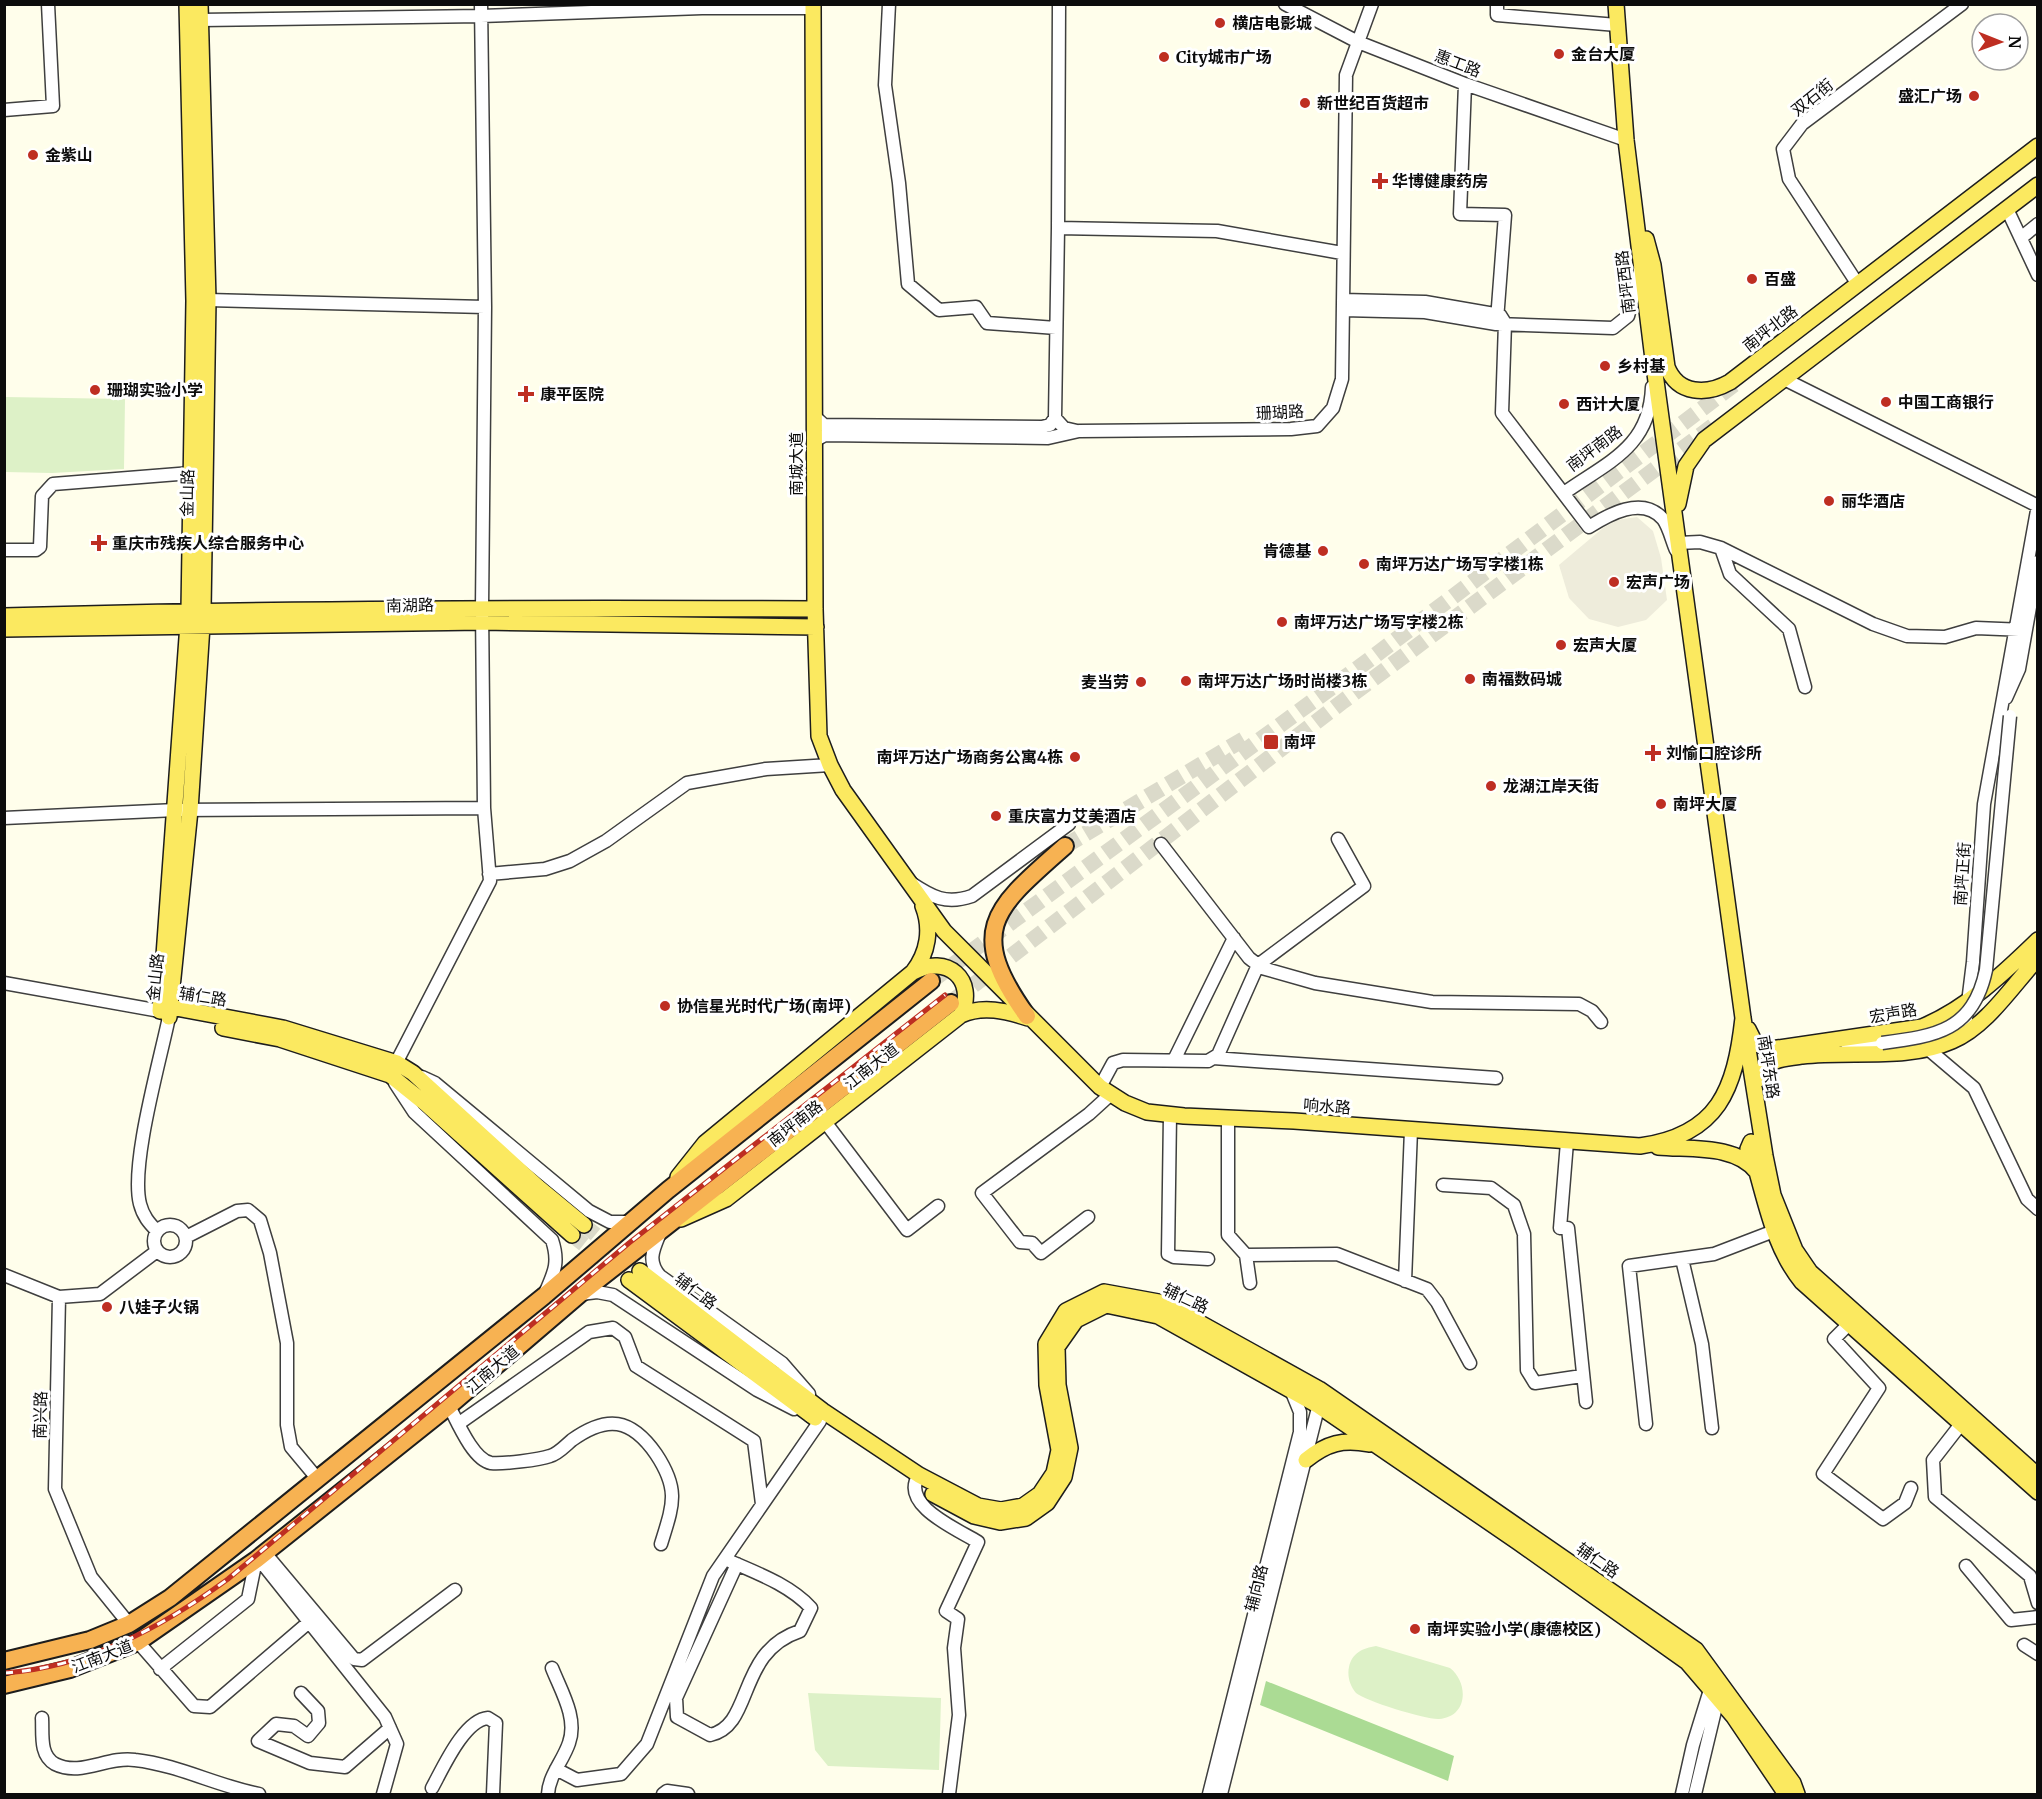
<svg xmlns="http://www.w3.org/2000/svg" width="2042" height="1799" viewBox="0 0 2042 1799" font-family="Merriweather,'Noto Sans SC',serif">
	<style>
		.forest { fill: #abdb94 }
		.pitch { fill: #ddf1c7 }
		.plaza { fill: #eeecdb }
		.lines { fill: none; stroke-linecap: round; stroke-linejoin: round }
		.major-tunnel { stroke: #dbdaca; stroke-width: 15; stroke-dasharray: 15 8; stroke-linecap: butt }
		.highway-tunnel { stroke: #dbdaca; stroke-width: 16; stroke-dasharray: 16 8; stroke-linecap: butt }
		.minor-casing { stroke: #3f3f3f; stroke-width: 15 }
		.major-casing { stroke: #1d1d1d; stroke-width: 18 }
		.highway-casing { stroke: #1d1d1d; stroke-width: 20 }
		.minor { stroke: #fff; stroke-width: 12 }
		.major { stroke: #fbe960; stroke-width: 15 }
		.highway { stroke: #f7b252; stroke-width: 16 }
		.rail-casing { stroke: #be2e22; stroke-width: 5 }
		.rail { stroke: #fff; stroke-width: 3; stroke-dasharray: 9; stroke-linecap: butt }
		.minor-bridge-casing { stroke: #3f3f3f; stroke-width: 15; stroke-linecap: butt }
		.minor-bridge { stroke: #fff; stroke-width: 12 }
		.poi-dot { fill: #be2e22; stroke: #fff; stroke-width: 2 }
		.labels { text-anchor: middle; stroke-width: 6; stroke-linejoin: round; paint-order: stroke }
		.poi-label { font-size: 16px; font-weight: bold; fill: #0c0c0c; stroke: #fff; text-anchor: start }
		.street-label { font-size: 16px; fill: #0c0c0c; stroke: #fff }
	</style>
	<rect width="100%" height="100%" fill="#fffeeb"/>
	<path class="forest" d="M1266,1681L1454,1756L1448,1781L1260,1705Z"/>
	<path class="pitch" d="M5,397L125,399L124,469L52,473L5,472Z
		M1376,1646L1450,1668C1469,1683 1468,1717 1439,1719C1427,1720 1365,1701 1356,1693C1350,1686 1347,1676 1349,1667C1352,1653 1363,1648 1376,1646Z
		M808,1693L941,1698L939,1770L828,1766L815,1750Z"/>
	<path class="plaza" d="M1637,517L1653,531L1661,558L1667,600L1646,620L1618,627L1589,619L1569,598L1559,565L1603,528L1617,520Z"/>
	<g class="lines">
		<path class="major-tunnel" d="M584,1225L640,1271
			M572,1235L629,1280"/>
		<path class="highway-tunnel" d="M1065,846L1249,736
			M931,981L1373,657L1740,380
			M954,1000L1342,702L1713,426"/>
		<defs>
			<path id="minor" d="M889,4L885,85L899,183L908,284L939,310L976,307L987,323L1056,328
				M1285,4L1358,42L1465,84L1626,140
				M1497,4V15L1617,25
				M200,20L481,16L702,8H813
				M1465,84L1460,214L1505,215L1497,320
				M4,110L53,106L48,4
				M2007,209L2038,275
				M1058,228L1059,4
				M2022,237L2038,224
				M1857,283L1789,179L1783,149L1802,124L1962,4
				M208,300L485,307
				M1343,300L1425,302L1500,315L1505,323L1502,413L1589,527C1608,515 1642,495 1663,519C1669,527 1672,541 1676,550
				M1343,310L1425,312L1496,324L1613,328L1628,316L1640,270
				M1784,379L2038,506
				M814,416L824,425L1042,427L1050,425L1055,418
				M1077,431L1064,428L1055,418L1058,228L1217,231L1342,253
				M814,441L825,435L1048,438L1079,431L1291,429L1317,426L1333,408L1342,379L1346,75L1372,4
				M1564,493C1608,462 1650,447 1652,387
				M1678,543L1700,542L1721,548L1873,624L1907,636L1945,637L1976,628L2025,630
				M1721,548L1730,574L1789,629L1805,687
				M4,550H36L40,547L42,496L53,484L191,473
				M2006,698L2019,669L2038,562
				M4,818L176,810L484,808
				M1161,844L1249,958L1262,968L1315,983L1432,1002L1579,1004L1592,1011L1601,1022
				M489,874L545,869L570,861L606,841L687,783L766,769L830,765
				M911,883C932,897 946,905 972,896L1069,824
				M4,983L160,1011
				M1964,1035L1973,962L1984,804L2038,505
				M1847,1049L1882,1043
				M1928,1049L1974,1088L2027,1199L2038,1209
				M1213,1058L1496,1078
				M1174,1060L1234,938
				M393,1069L490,881L484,808L482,608L485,307L481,4
				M422,1077L435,1083L589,1211L610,1222H633
				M395,1083L414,1112L552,1240C559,1261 555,1271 546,1291
				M1100,1087L1113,1063L1123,1060L1208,1061L1218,1055L1258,965L1364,886L1338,839
				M1170,1115L1168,1254L1174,1257L1208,1259
				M1228,1118V1235L1246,1255L1337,1254L1427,1289L1437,1302L1470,1363
				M826,1123L907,1230L938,1206
				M1567,1142L1560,1228H1568L1586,1402
				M1443,1185L1491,1188L1514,1205L1524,1234L1527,1370L1535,1383L1582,1376
				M1088,1217L1041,1253L1032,1243L1020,1242L982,1193L1089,1114L1111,1094
				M154 1241a16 16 0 1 1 32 0a16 16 0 1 1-32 0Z
				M157,1231C149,1223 143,1216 140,1204C130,1165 160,1061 169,1017
				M660,1233C653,1250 647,1261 660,1276L782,1363L809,1394
				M186,1237L237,1211L248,1210L260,1220L270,1253L287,1343V1425L291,1447L316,1477
				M1246,1255L1250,1283
				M1682,1259L1702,1344L1712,1428
				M4,1275L59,1297
				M1405,1281L1411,1130
				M581,1294L597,1292L613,1295L757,1390L794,1409
				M1848,1325L1834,1339L1879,1388L1823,1474L1883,1519L1905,1503L1911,1488
				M449,1406C457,1421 473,1460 491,1463C503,1464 539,1460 550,1456C558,1454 566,1445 572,1440C607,1415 631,1418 656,1454C680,1490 673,1505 661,1544
				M458,1424L589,1332L613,1328L625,1337L636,1366L754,1441L762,1504
				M1646,1424L1629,1266L1714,1254L1774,1231
				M1961,1424L1933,1460L1935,1497L2030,1576L2038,1603
				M919,1475C899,1505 957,1529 978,1542L946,1611L958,1619L954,1648L959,1715L949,1794
				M265,1553L354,1659L362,1660L455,1590
				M258,1558L385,1717L397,1744L383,1794
				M725,1559C754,1572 789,1584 811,1608L800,1631C736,1652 754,1726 710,1735L677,1717L676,1698L737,1564
				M1966,1566L2011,1620L2038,1617
				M129,1624L91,1577L55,1489L59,1297L100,1294L157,1251
				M138,1642L194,1706L210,1707L309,1622
				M2024,1645L2038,1654
				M160,1669L248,1599L256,1560
				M301,1693L318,1711L319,1723L308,1736L294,1726L276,1724L258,1741L310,1763L345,1767L390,1728
				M42,1718C43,1734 39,1755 55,1764C81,1777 107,1756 135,1760C179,1765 217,1786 259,1794
				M556,1769L577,1780L621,1774L647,1744L713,1576L820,1421L810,1416
				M432,1788C443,1768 464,1720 488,1718L496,1723L493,1794
				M548,1794C549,1775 563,1761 569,1743C578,1718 561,1691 552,1668
				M663,1794L667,1791L688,1794
				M1209,1794L1300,1432V1412L1291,1390
				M1221,1794L1320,1400
				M1682,1794L1693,1745L1710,1690L1716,1687
				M1695,1794L1719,1694"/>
			<path id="major" d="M813,4L815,609L819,736L830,765L843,790L944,931L1100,1087L1125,1103L1147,1112L1184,1116L1294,1121L1640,1146C1719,1135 1735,1089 1743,1018
				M1616,4L1626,140L1653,359L1743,1018L1765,1156L1773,1195L1795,1250L1810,1272L2038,1476
				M1646,239L1653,265L1667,367C1678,395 1707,395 1730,382L2038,146
				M1678,504L1686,466L1704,440L2038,185
				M4,616C275,608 545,608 815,609
				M4,629L482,622L816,627
				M913,972C947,954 977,979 961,1015
				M163,1010L171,1007L283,1028L397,1063L413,1073L538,1187L584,1225
				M160,1011L189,610L194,301L187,4
				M169,1017L190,810L203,610L208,300L200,4
				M223,1028L280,1039L390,1075L426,1104L572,1235
				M1748,1029L1755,1043L1771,1049L1922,1027C1966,1009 2004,973 2038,940
				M1754,1084C1759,1077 1763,1067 1771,1063C1780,1058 1792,1058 1802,1056C1850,1050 1907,1061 1952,1041C1987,1026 2012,986 2038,958
				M1658,1147C1690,1150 1736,1144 1757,1172C1768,1211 1776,1250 1802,1282L2038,1492
				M1752,1165L1748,1149L1751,1142L1758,1145L1765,1156
				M678,1177L705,1143L913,972C928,953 932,929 923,906
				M681,1219L726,1199L961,1015C983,1005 1006,1011 1028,1018
				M640,1271L823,1411L919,1475L978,1506L1001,1510L1023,1506L1040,1494L1054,1473L1059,1450L1047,1385L1046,1344L1066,1311L1104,1292L1164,1303L1319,1389L1696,1650L1793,1783L1797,1794
				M629,1280L815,1418
				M1306,1460C1327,1443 1343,1439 1369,1444
				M933,1494L974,1516L1000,1522L1026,1518L1047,1503L1064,1477L1070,1448L1058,1385L1057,1347L1076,1320L1106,1305L1158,1316L1319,1406L1518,1542L1687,1662L1734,1717L1786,1794"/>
			<path id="highway" d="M1027,1016C965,929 995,908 1065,846
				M4,1661L90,1640L129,1624L170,1598L544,1296L668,1190L931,981
				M4,1685L70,1669L138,1642L256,1560L449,1406L580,1294L951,1003"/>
		</defs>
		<use href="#minor" class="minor-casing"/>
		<use href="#major" class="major-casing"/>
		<use href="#highway" class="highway-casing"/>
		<use href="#minor" class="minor"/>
		<use href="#major" class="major"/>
		<use href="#highway" class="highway"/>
		<defs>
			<path id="rail" d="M4,1673C88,1667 161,1628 228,1579L629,1243L945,995"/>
		</defs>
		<use href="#rail" class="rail-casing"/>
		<use href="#rail" class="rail"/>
		<defs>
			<path id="minor-bridge" d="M1882,1043C1936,1036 1973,1031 1986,970L2010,716"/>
		</defs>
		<use href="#minor-bridge" class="minor-bridge-casing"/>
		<use href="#minor-bridge" class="minor-bridge"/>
	</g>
	<g class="poi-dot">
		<circle cx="1220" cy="23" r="6"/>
		<circle cx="1559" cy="54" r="6"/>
		<circle cx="1164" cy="57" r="6"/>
		<circle cx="1974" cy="96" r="6"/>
		<circle cx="1305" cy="103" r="6"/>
		<circle cx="33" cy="155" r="6"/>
		<path d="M1377 172h6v6h6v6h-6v6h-6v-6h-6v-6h6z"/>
		<circle cx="1752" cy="279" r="6"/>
		<circle cx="1605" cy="366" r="6"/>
		<circle cx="95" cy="390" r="6"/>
		<path d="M523 385h6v6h6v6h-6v6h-6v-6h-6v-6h6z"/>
		<circle cx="1886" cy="402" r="6"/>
		<circle cx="1564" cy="404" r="6"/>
		<circle cx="1829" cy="501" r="6"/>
		<path d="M96 534h6v6h6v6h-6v6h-6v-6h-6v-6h6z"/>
		<circle cx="1323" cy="551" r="6"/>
		<circle cx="1364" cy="564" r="6"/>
		<circle cx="1614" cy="582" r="6"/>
		<circle cx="1282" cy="622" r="6"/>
		<circle cx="1561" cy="645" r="6"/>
		<circle cx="1470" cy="679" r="6"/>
		<circle cx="1186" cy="681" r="6"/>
		<circle cx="1141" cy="682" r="6"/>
		<rect x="1263" y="734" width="16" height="16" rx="3"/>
		<path d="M1650 744h6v6h6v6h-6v6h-6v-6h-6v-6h6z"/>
		<circle cx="1075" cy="757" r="6"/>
		<circle cx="1491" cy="786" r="6"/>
		<circle cx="1661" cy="804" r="6"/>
		<circle cx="996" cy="816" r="6"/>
		<circle cx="665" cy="1006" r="6"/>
		<circle cx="107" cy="1307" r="6"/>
		<circle cx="1415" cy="1629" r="6"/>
	</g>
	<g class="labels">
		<g class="poi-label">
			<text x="1232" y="29">横店电影城</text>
			<text x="1571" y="60">金台大厦</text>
			<text x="1176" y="63">City城市广场</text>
			<text x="1962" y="102" text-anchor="end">盛汇广场</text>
			<text x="1317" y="109">新世纪百货超市</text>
			<text x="45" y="161">金紫山</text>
			<text x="1392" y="187">华博健康药房</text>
			<text x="1764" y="285">百盛</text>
			<text x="1617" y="372">乡村基</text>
			<text x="107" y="396">珊瑚实验小学</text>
			<text x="540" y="400">康平医院</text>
			<text x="1898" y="408">中国工商银行</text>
			<text x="1576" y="410">西计大厦</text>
			<text x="1841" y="507">丽华酒店</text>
			<text x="112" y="549">重庆市残疾人综合服务中心</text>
			<text x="1311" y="557" text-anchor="end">肯德基</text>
			<text x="1376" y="570">南坪万达广场写字楼1栋</text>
			<text x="1626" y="588">宏声广场</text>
			<text x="1294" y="628">南坪万达广场写字楼2栋</text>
			<text x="1573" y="651">宏声大厦</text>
			<text x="1482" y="685">南福数码城</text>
			<text x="1198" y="687">南坪万达广场时尚楼3栋</text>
			<text x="1129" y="688" text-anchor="end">麦当劳</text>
			<text x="1284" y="748">南坪</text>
			<text x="1666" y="759">刘愉口腔诊所</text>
			<text x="1063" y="763" text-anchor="end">南坪万达广场商务公寓4栋</text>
			<text x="1503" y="792">龙湖江岸天街</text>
			<text x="1673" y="810">南坪大厦</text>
			<text x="1008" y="822">重庆富力艾美酒店</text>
			<text x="677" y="1012">协信星光时代广场(南坪)</text>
			<text x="119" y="1313">八娃子火锅</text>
			<text x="1427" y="1635">南坪实验小学(康德校区)</text>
		</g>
		<g class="street-label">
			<text transform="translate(1458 63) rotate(21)" y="6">惠工路</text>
			<text transform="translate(1812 97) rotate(-39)" y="6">双石街</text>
			<text transform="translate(1625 282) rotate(-97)" y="6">南坪西路</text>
			<text transform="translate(1770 328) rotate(-38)" y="6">南坪北路</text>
			<text transform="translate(1280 412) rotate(-3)" y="6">珊瑚路</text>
			<text transform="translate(1594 448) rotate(-37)" y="6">南坪南路</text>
			<text transform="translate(796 464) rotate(-90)" y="6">南城大道</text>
			<text transform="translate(187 493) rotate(-89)" y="6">金山路</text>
			<text transform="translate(410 605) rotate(-1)" y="6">南湖路</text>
			<text transform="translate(1962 874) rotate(-86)" y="6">南坪正街</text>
			<text transform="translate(155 977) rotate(-84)" y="6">金山路</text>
			<text transform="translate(203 996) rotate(9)" y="6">辅仁路</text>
			<text transform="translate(1893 1013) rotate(-10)" y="6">宏声路</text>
			<text transform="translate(871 1066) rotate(-38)" y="6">江南大道</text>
			<text transform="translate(1769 1067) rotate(81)" y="6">南坪东路</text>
			<text transform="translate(1327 1106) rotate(4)" y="6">响水路</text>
			<text transform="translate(795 1123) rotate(-38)" y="6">南坪南路</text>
			<text transform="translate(696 1291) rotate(37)" y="6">辅仁路</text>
			<text transform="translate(1186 1298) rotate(25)" y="6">辅仁路</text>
			<text transform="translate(492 1369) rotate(-40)" y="6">江南大道</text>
			<text transform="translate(40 1415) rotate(-89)" y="6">南兴路</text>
			<text transform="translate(1598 1560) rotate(35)" y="6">辅仁路</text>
			<text transform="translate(1256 1588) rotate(-76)" y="6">辅向路</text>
			<text transform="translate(102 1656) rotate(-21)" y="6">江南大道</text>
		</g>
	</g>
	<rect width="2042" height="1799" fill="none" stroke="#0c0c0c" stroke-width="12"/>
	<g transform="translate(2000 42) rotate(91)"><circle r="28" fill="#ffffff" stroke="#9e9e9e" stroke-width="1.5"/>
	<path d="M0-4.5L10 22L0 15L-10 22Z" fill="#be2e22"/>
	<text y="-9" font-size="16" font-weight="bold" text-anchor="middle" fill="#0c0c0c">N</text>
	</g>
</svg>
